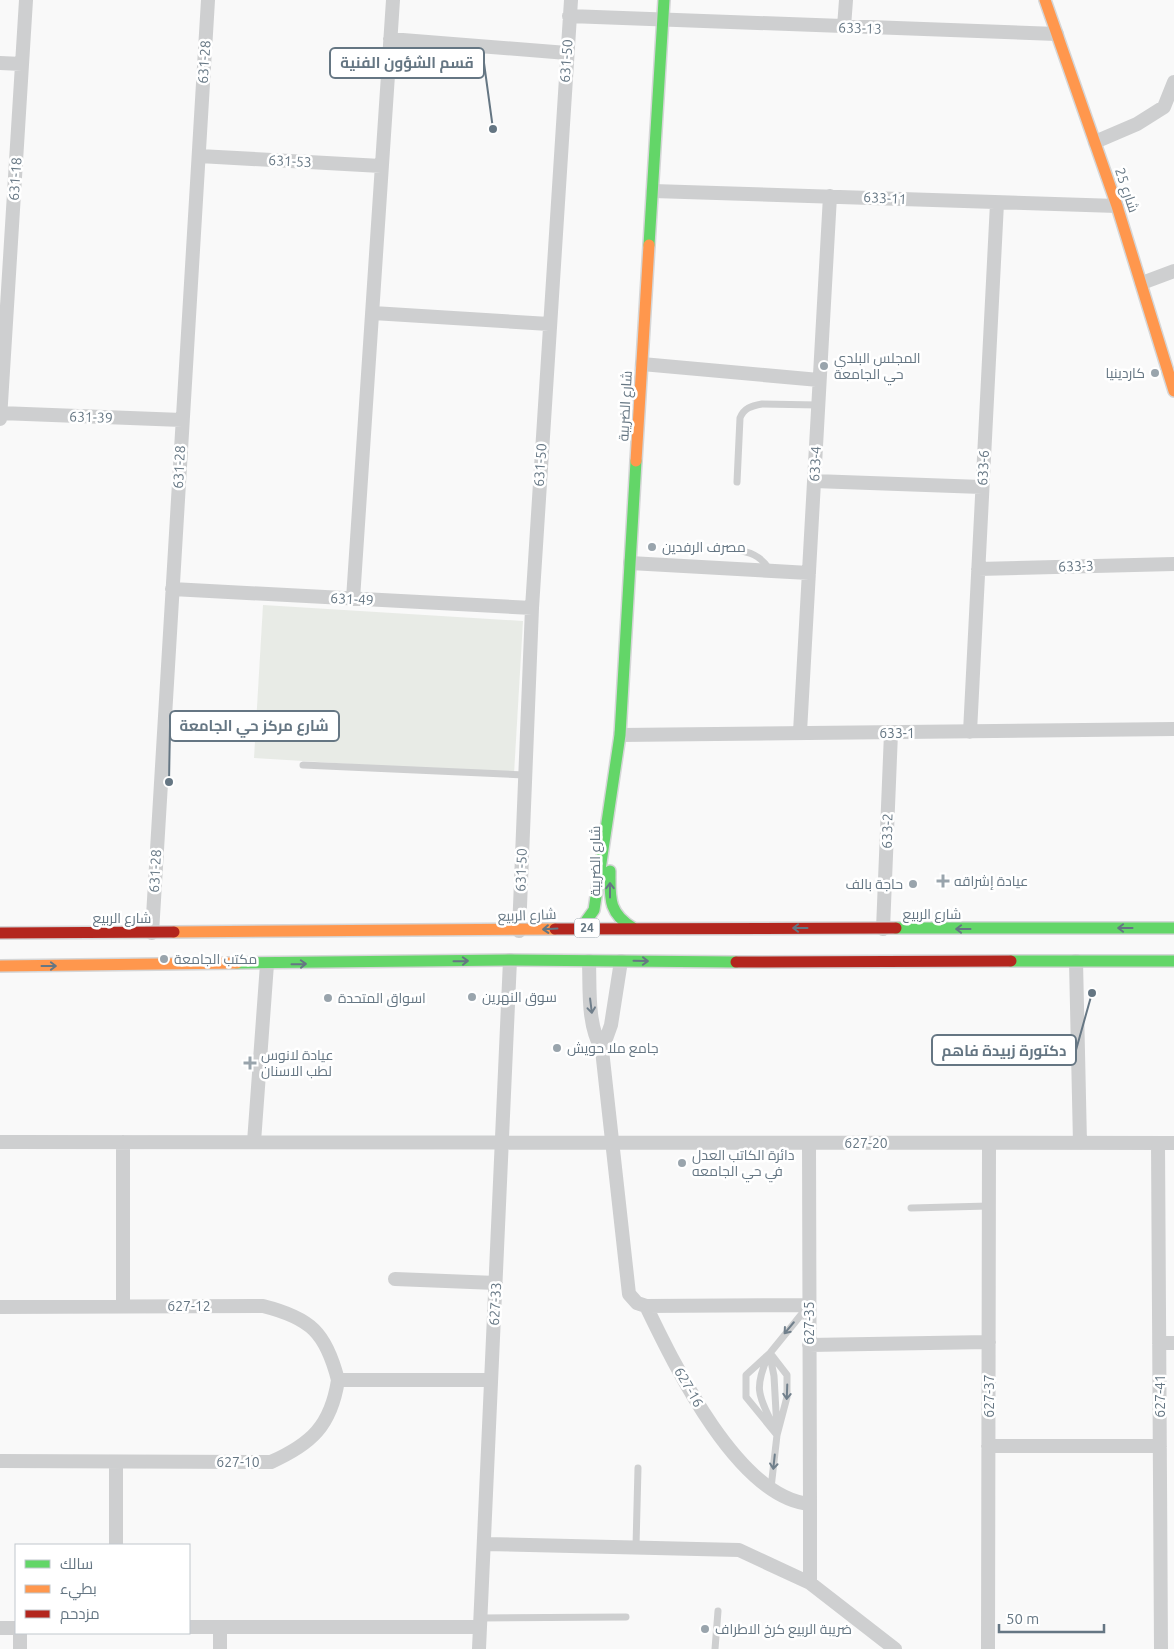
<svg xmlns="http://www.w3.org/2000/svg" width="1174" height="1649" viewBox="0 0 1174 1649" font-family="Ubuntu,Cairo,sans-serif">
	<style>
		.green { fill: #e8ebe6 }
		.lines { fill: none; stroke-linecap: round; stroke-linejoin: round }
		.fast-casing { stroke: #d5d6d7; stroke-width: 14 }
		.slow-casing { stroke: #d5d6d7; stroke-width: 14 }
		.jam-casing { stroke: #d5d6d7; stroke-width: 14 }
		.lane { stroke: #cecfd0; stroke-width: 7 }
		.street { stroke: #cecfd0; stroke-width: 14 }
		.fast { stroke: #63d668; stroke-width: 11 }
		.slow { stroke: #ff974d; stroke-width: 11 }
		.jam { stroke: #b3261e; stroke-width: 11 }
		.oneway { stroke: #657683 }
		.oneway2 { stroke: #707f8b }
		.poi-dot { fill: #99a4ac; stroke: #fff; stroke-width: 2 }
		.labels { text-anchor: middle; stroke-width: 5; stroke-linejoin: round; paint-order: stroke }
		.shield { fill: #fff; stroke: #939fa8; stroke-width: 1 }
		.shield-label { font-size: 12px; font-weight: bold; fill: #657683 }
		.street-label { font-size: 14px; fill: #657683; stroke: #fff }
		.poi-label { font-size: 14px; fill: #657683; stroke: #fff; text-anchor: start }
		.leader { fill: none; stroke: #657683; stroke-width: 2 }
		.callout-dot { fill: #657683; stroke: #fff; stroke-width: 2 }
		.callout { fill: #fff; stroke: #657683; stroke-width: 2 }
		.callout-label { font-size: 15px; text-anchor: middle; font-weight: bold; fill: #657683 }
	</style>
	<rect width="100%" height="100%" fill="#f9f9f9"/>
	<path class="green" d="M263,605L523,621L514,774L254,758Z"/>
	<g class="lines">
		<defs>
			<path id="fast" d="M649,245L664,0
				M610,871C610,898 608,913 633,928
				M581,928L594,910L620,735L636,461
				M896,928H1174
				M1011,961H1174
				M237,963L510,960L736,962"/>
			<path id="slow" d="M1045,0L1117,206L1174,391
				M636,461L649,245
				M174,932L555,929
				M0,966L237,963"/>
			<path id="jam" d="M555,929L896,928
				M0,933L174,932
				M736,962L1011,961"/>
		</defs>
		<use href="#fast" class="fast-casing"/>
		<use href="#slow" class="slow-casing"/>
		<use href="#jam" class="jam-casing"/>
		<path class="lane" d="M737,482L740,418C744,408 751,406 762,404L818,405
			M733,549C750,552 760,555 770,570
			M303,765L524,775
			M911,1208L989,1206
			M770,1353L787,1375V1397L777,1435L771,1488
			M768,1356C755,1386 757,1394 772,1423
			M770,1356L774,1376L777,1430
			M777,1435L746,1397V1375L770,1353L809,1305
			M636,1546L638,1468
			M481,1618L626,1617
			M715,1649L718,1611"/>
		<path class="street" d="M569,16L1057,34
			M844,27L846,0
			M390,39L567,53
			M0,63L22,64
			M1095,142L1137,124L1164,107L1174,82
			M199,156L381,166
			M653,191L1117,206
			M1142,283L1174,271
			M373,313L549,324
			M642,364L819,380
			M0,413L182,420
			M0,419L26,0
			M814,481L982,487
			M630,563L809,573
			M978,569L1174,564
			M172,589L532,608
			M353,599L393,0
			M800,732L830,196
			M970,732L997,203
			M620,735L1174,729
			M883,929L891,733
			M519,931L532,608L571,0
			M152,933L208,0
			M589,961C590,990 587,1024 602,1050L629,1294L637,1303L646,1306C674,1364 738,1498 810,1504V1583L895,1649
			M1076,961L1080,1143
			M602,1050L611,1025L621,961
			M0,1142L1174,1143
			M254,1142L267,964
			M809,1143L810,1504
			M1158,1143L1161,1649
			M395,1279L496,1283
			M123,1306V1142
			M646,1306L809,1305
			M0,1307L263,1306C311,1318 326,1333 338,1380
			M1159,1343H1174
			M809,1345L989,1342
			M988,1446H1160
			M0,1461L271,1462C311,1444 331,1426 338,1380H491
			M484,1544L739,1550L810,1583
			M116,1545V1462
			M189,1627H480
			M0,1628H16
			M20,1633V1649
			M220,1649V1627
			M479,1649L510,960
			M988,1649L989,1143"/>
		<use href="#fast" class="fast"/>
		<use href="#slow" class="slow"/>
		<use href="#jam" class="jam"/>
	</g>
	<defs><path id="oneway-shaft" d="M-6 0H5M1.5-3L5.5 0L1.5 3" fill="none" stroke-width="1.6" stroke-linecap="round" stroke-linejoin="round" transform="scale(1.25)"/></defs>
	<g class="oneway">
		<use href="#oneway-shaft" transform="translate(610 890) rotate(-90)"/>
		<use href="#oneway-shaft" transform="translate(800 928) rotate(-180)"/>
		<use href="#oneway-shaft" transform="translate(1125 928) rotate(180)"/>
		<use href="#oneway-shaft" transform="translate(550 929) rotate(177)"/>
		<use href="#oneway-shaft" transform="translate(963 929) rotate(180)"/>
		<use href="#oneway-shaft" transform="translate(461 961) rotate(-1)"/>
		<use href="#oneway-shaft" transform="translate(641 961) rotate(1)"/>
		<use href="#oneway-shaft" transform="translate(299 964) rotate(-1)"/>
		<use href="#oneway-shaft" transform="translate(49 966)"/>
	</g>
	<g class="oneway2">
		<use href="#oneway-shaft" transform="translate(591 1006) rotate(83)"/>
		<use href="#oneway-shaft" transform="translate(789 1328) rotate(130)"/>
		<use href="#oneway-shaft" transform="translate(787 1392) rotate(92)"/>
		<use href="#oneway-shaft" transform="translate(774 1462) rotate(96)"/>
	</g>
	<g class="poi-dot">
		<circle cx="824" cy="366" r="5"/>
		<circle cx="1155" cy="373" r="5"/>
		<circle cx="652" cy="547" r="5"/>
		<path d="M940.5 873.5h5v5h5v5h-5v5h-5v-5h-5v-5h5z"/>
		<circle cx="913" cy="884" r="5"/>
		<circle cx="164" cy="959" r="5"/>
		<circle cx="472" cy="997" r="5"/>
		<circle cx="328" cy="998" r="5"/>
		<circle cx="557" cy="1048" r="5"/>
		<path d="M247.5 1055.5h5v5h5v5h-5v5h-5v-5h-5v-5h5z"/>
		<circle cx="682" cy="1163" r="5"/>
		<circle cx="705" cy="1629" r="5"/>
	</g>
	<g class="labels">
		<rect class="shield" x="574.5" y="918.5" width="25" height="19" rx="4"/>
		<g class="shield-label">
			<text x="587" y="932">24</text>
		</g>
		<g class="street-label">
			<text transform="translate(860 28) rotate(2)" y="5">633-13</text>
			<text transform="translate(566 61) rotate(-86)" y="5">631-50</text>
			<text transform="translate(204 62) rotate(-86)" y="5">631-28</text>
			<text transform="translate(290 161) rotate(3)" y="5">631-53</text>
			<text transform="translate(15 179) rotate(-86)" y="5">631-18</text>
			<text transform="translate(1127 190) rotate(71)" y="5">شارع 25</text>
			<text transform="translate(885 198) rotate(3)" y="5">633-11</text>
			<text transform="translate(625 406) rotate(-87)" y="5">شارع الضريبة</text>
			<text transform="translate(91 417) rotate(2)" y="5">631-39</text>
			<text transform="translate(815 464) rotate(-87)" y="5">633-4</text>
			<text transform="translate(540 465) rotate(-86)" y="5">631-50</text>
			<text transform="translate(179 467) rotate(-87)" y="5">631-28</text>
			<text transform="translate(983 468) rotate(-87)" y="5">633-6</text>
			<text transform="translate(1076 566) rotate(-2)" y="5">633-3</text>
			<text transform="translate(352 599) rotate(3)" y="5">631-49</text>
			<text x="897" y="738">633-1</text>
			<text transform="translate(887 831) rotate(-88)" y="5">633-2</text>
			<text transform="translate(595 861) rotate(-90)" y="5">شارع الضريبة</text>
			<text transform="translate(521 870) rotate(-88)" y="5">631-50</text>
			<text transform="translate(155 871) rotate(-87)" y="5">631-28</text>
			<text x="932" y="919">شارع الربيع</text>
			<text transform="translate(527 915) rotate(-2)" y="5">شارع الربيع</text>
			<text x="122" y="923">شارع الربيع</text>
			<text x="866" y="1148">627-20</text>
			<text transform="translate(495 1304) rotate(-87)" y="5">627-33</text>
			<text x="189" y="1311">627-12</text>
			<text transform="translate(809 1323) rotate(-90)" y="5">627-35</text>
			<text transform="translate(689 1387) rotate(60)" y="5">627-16</text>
			<text transform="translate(989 1396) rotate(-90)" y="5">627-37</text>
			<text transform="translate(1160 1396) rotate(-90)" y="5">627-41</text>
			<text x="238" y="1467">627-10</text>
		</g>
		<g class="poi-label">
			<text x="834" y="363">المجلس البلدي<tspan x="834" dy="16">حي الجامعة</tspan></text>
			<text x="1145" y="378" text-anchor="end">كاردينيا</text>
			<text x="662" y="552">مصرف الرفدين</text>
			<text x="954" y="886">عيادة إشراقه</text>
			<text x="903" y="889" text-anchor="end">حاجة بالف</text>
			<text x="174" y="964">مكتب الجامعة</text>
			<text x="482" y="1002">سوق النهرين</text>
			<text x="338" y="1003">اسواق المتحدة</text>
			<text x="567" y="1053">جامع ملا حويش</text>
			<text x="261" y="1060">عيادة لانوس<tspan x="261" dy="16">لطب الاسنان</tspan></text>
			<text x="692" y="1160">دائرة الكاتب العدل<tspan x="692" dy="16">في حي الجامعه</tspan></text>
			<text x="715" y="1634">ضريبة الربيع كرخ الاطراف</text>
		</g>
	</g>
	<path class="leader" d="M493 129L484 63M169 782L170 726M1092 993L1076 1050"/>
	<g class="callout-dot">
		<circle cx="493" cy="129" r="5"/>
		<circle cx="169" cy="782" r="5"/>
		<circle cx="1092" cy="993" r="5"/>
	</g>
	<g class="callout">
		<rect x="330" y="48" width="154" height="30" rx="5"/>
		<rect x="170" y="711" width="169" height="30" rx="5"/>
		<rect x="932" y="1035" width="144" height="30" rx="5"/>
	</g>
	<g class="callout-label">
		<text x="407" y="68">قسم الشؤون الفنية</text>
		<text x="254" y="731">شارع مركز حي الجامعة</text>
		<text x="1004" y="1056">دكتورة زبيدة فاهم</text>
	</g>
	<rect x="15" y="1544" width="175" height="90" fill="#ffffff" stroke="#c1c8cd"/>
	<rect x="25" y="1560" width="25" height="8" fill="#63d668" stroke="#c1c8cd"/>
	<text x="60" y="1569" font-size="15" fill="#657683">سالك</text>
	<rect x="25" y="1585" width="25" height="8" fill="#ff974d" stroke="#c1c8cd"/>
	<text x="60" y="1594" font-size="15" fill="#657683">بطيء</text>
	<rect x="25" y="1610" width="25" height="8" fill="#b3261e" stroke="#c1c8cd"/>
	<text x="60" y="1619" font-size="15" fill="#657683">مزدحم</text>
	<path d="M999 1624v8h105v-8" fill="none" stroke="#657683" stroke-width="2.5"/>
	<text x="1006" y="1624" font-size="15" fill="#657683" stroke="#ffffff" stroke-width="4" paint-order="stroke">50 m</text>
</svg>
